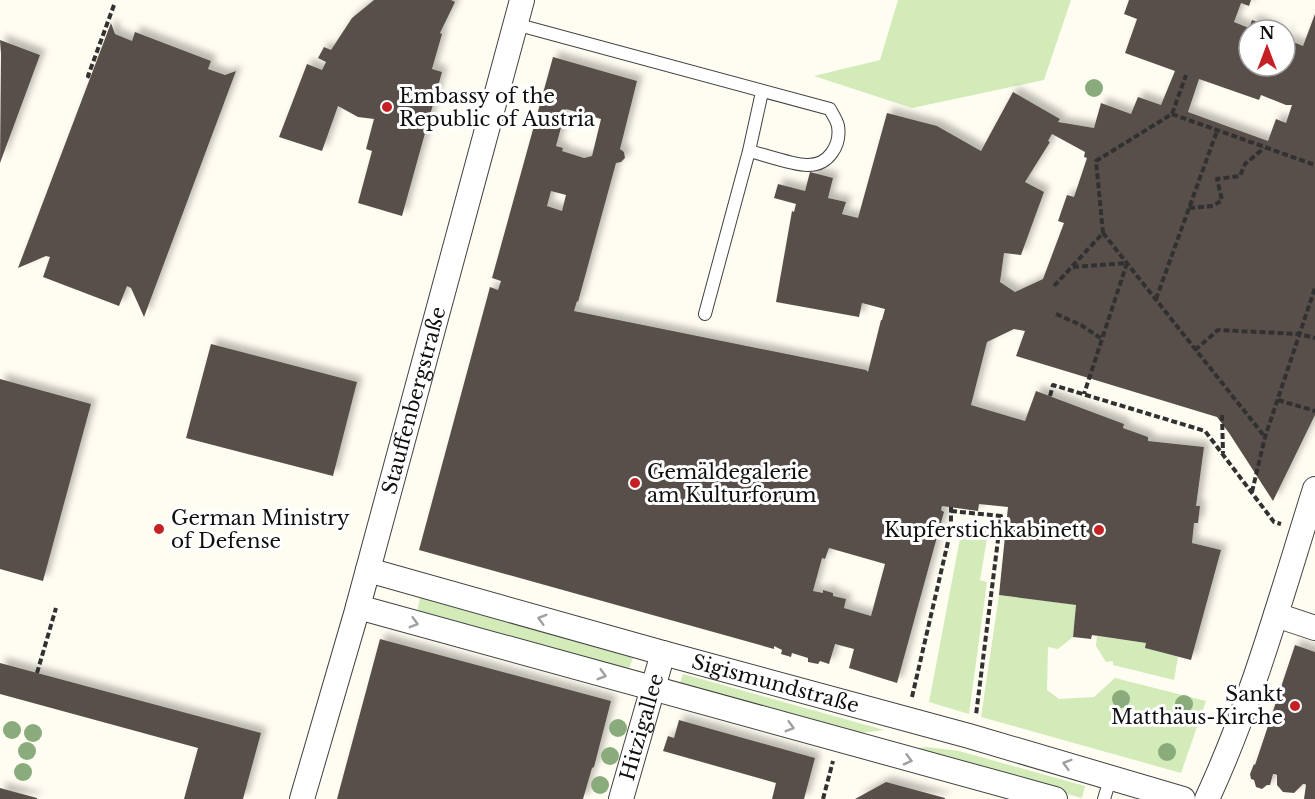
<svg xmlns="http://www.w3.org/2000/svg" width="1315" height="799" viewBox="0 0 1315 799" font-family="'Libre Baskerville',serif">
	<style>
		.green { fill: #d2ebb9 }
		.building { fill: #58504b; fill-rule: evenodd; filter: url(#shadow) }
		.lines { fill: none; stroke-linecap: round; stroke-linejoin: round }
		.service-casing { stroke: #424242; stroke-width: 14 }
		.minor-casing { stroke: #424242; stroke-width: 26 }
		.path { stroke: #313131; stroke-width: 4; stroke-dasharray: 6 3; stroke-linecap: butt }
		.service { stroke: #fff; stroke-width: 12 }
		.minor { stroke: #fff; stroke-width: 24 }
		.tree { fill: #8aac7c }
		.oneway { stroke: #9f9f9f }
		.poi-dot { fill: #c52125; stroke: #fff; stroke-width: 2 }
		.labels { text-anchor: middle; stroke-width: 6; stroke-linejoin: round; paint-order: stroke }
		.poi-label { font-size: 20px; fill: #0f0f0f; stroke: #fff; text-anchor: start }
		.street-label { font-size: 20px; fill: #0f0f0f; stroke: #fff }
	</style>
	<defs>
		<filter id="shadow"><feDropShadow dx="5.5" dy="-5.5" stdDeviation="3" flood-color="#0004"/></filter>
	</defs>
	<rect width="100%" height="100%" fill="#fffdf1"/>
	<path class="green" d="M898,0H1071L1044,80L912,108L814,76L880,60Z
		M963,523L989,527L980,580L987,582L969,714L929,702Z
		M999,595L1076,605L1073,637L1058,649L1048,647L1047,690L1059,699L1094,697L1115,678L1206,701L1181,773L981,717Z
		M420,598L633,658L628,671L417,612Z
		M1097,636L1146,643V648L1178,657L1174,680L1113,665V661L1106,662L1096,646Z
		M683,674L884,730L860,733L835,729L679,686Z
		M927,747L959,751L1085,786L1082,798L903,749Z"/>
	<path class="building" d="M374,0H451L455,2L440,33L442,34L432,69L442,72L402,216L358,203L372,151L366,149L374,119L358,117L338,106L322,151L279,137L307,64L322,70L326,62L318,58L324,47L331,50L352,18Z
		M1129,0H1251L1249,6L1241,3L1234,22L1249,28L1252,20L1281,30H1249V66H1285V31L1288,32L1286,39L1303,46L1315,14V415L1273,501L1229,433L1217,417L1016,356L1025,331L1014,329L987,342L971,405L1025,421L1036,391L1124,424L1123,428L1148,437V441L1204,447L1196,506H1200L1198,523H1194L1192,543L1221,550L1191,660L1145,648L1146,643L1092,635L1091,639L1073,637L1076,605L999,595L1008,507L979,504L978,511L942,506L941,510L944,512L940,526L897,683L849,668L854,649L835,644L829,664L820,661L818,664L808,662V658L792,653L791,657L781,654L782,650L774,646V649L419,550L490,287L498,290L501,281L492,278L553,57L637,81L620,149L624,152L625,158L621,162L616,163L578,302L577,301L574,311L866,370L868,372L881,320H882L885,309L862,303L859,317L776,302L792,211L794,212L796,204L774,198L778,184L805,191L810,172L833,178L828,198L846,202L842,214L858,218L887,113L937,126L981,151L1013,92L1060,119L1058,122L1094,128L1101,103L1131,114L1138,97L1161,105L1175,71L1125,53L1137,19L1124,14ZM1199,79L1259,100L1261,95L1286,105H1292L1286,123L1276,119L1268,141L1188,112ZM566,109L601,119L592,156L584,158L562,151L563,148L556,146ZM1052,134L1085,152L1084,157L1087,158L1074,197L1067,195L1058,221L1064,223L1043,279L1015,292L1000,282L1004,253L1021,255L1044,192L1025,182L1050,142L1048,141ZM551,191L566,195L562,211L547,206ZM829,548L885,564L871,616L844,608L846,599L833,596V593L823,590V593L813,591L822,558L825,559Z
		M111,23L115,34L132,41L135,32L211,61L208,69L225,75L236,71L144,317L131,288L127,286L119,306L43,277L50,257L46,256L18,268Z
		M0,40L40,55L0,163L1,54Z
		M211,344L357,382L333,476L186,438Z
		M0,379L91,404L43,581L0,569Z
		M380,639L611,701L594,767L592,768L583,799H337Z
		M1295,645L1315,652V799H1304L1306,785L1305,784H1303L1294,793L1283,792L1277,785V775L1275,774H1273L1270,785H1267L1262,789L1256,787L1254,780L1251,779L1250,774L1254,764L1255,765Z
		M0,663L261,733L243,799H184L198,748L0,694Z
		M679,720L815,758L804,799H772L776,783L663,751L668,736L674,738Z
		M886,782L945,798V799H855Z
		M0,788L37,798V799H0Z"/>
	<g class="lines">
		<defs>
			<path id="service" d="M515,24L830,109C832,114 837,120 838,126C841,145 829,165 808,165C796,166 762,154 749,151L762,92
				M705,314L749,151
				M1104,799L1111,776"/>
			<g id="minor">
				<path id="s1" d="M368,570L663,653L969,736L1183,799"/>
				<path d="M358,607L1055,799"/>
				<path d="M1276,615L1315,628"/>
				<path id="s2" d="M302,799L356,614L522,0"/>
				<path id="s3" d="M621,799L663,653"/>
				<path d="M1207,799C1253,700 1282,593 1315,489"/>
			</g>
		</defs>
		<use href="#service" class="service-casing"/>
		<use href="#minor" class="minor-casing"/>
		<path class="path" d="M90,77L88,76L114,5
			M1172,114L1315,165
			M1189,208L1213,206L1222,200L1217,179L1240,176L1245,164L1264,148
			M1103,233L1096,161L1172,114L1186,75
			M1073,267L1127,263L1084,394
			M1054,286L1103,233L1265,437
			M1156,299L1217,131
			M1056,314L1081,325L1102,339
			M1195,350L1218,330L1299,334L1315,338
			M1050,396L1053,385L1205,431L1274,522L1281,524
			M1278,400L1315,411
			M1222,415L1223,453
			M1252,492L1265,437L1315,288
			M951,511L1001,516L976,715
			M37,673L56,608
			M912,697L951,529V507
			M823,799L833,761"/>
		<use href="#service" class="service"/>
		<use href="#minor" class="minor"/>
	</g>
	<g class="tree">
		<circle cx="1094" cy="88" r="9"/>
		<circle cx="1121" cy="699" r="9"/>
		<circle cx="1184" cy="704" r="9"/>
		<circle cx="618" cy="728" r="9"/>
		<circle cx="12" cy="730" r="9"/>
		<circle cx="33" cy="733" r="9"/>
		<circle cx="27" cy="751" r="9"/>
		<circle cx="1167" cy="752" r="9"/>
		<circle cx="610" cy="756" r="9"/>
		<circle cx="23" cy="772" r="9"/>
		<circle cx="600" cy="785" r="9"/>
	</g>
	<defs><path id="oneway-chevron" d="M-2-3.5L2.5 0L-2 3.5" fill="none" stroke-width="1.6" stroke-linecap="round" stroke-linejoin="round" transform="scale(1.5)"/></defs>
	<g class="oneway">
		<use href="#oneway-chevron" transform="translate(542 619) rotate(-164)"/>
		<use href="#oneway-chevron" transform="translate(414 623) rotate(16)"/>
		<use href="#oneway-chevron" transform="translate(602 675) rotate(16)"/>
		<use href="#oneway-chevron" transform="translate(790 727) rotate(16)"/>
		<use href="#oneway-chevron" transform="translate(908 760) rotate(15)"/>
		<use href="#oneway-chevron" transform="translate(1067 764) rotate(-164)"/>
	</g>
	<g class="poi-dot">
		<circle cx="387" cy="107" r="6"/>
		<circle cx="635" cy="483" r="6"/>
		<circle cx="159" cy="529" r="6"/>
		<circle cx="1099" cy="530" r="6"/>
		<circle cx="1295" cy="706" r="6"/>
	</g>
	<g class="labels">
		<g class="poi-label">
			<text x="399" y="103">Embassy of the<tspan x="399" dy="23">Republic of Austria</tspan></text>
			<text x="647" y="479">Gemäldegalerie<tspan x="647" dy="23">am Kulturforum</tspan></text>
			<text x="171" y="525">German Ministry<tspan x="171" dy="23">of Defense</tspan></text>
			<text x="1087" y="537" text-anchor="end">Kupferstichkabinett</text>
			<text x="1283" y="701" text-anchor="end">Sankt<tspan x="1283" dy="23">Matthäus-Kirche</tspan></text>
		</g>
		<g class="street-label">
			<text dy="7" stroke="none"><textPath href="#s2" startOffset="414">Stauffenbergstraße</textPath></text>
			<text dy="7" stroke="none"><textPath href="#s1" startOffset="423">Sigismundstraße</textPath></text>
			<text dy="7" stroke="none"><textPath href="#s3" startOffset="75">Hitzigallee</textPath></text>
		</g>
	</g>
	<g transform="translate(1267 48)"><circle r="28" fill="#ffffff" stroke="#9f9f9f" stroke-width="1.5"/>
	<path d="M0-4.5L10 22L0 15L-10 22Z" fill="#c52125"/>
	<text y="-9" font-size="16" font-weight="bold" text-anchor="middle" fill="#0f0f0f">N</text>
	</g>
</svg>
